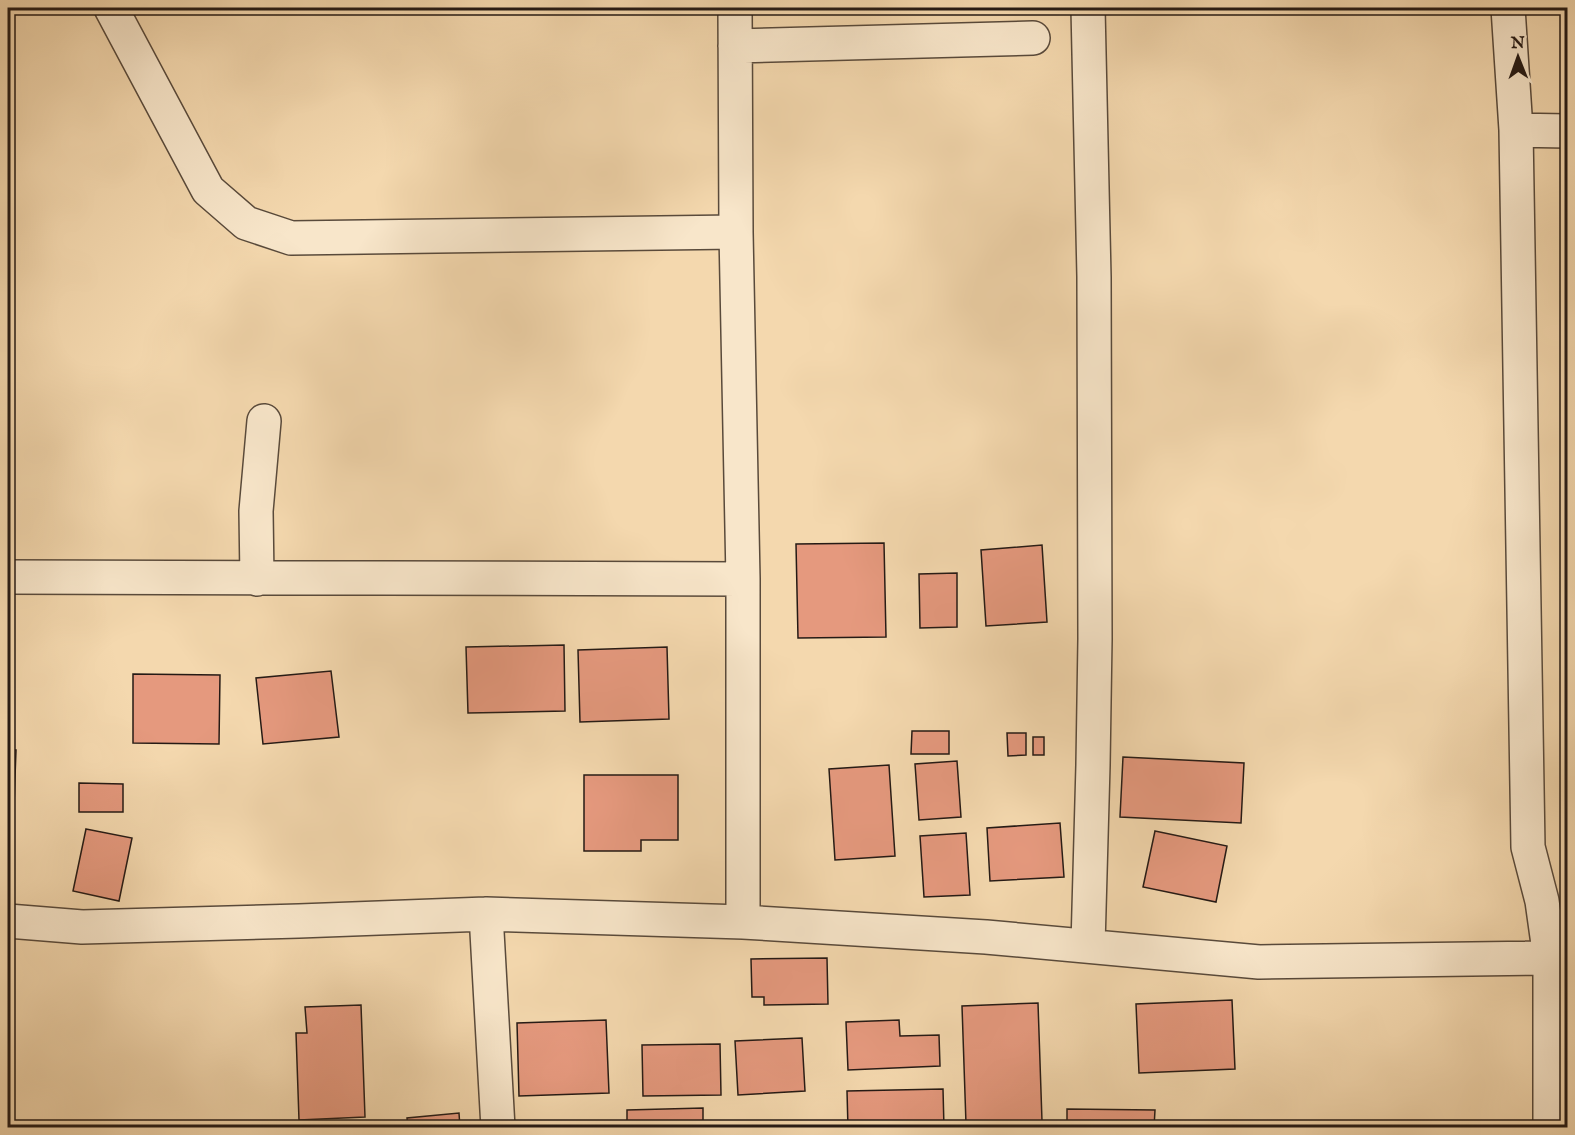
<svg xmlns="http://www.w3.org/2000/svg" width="1575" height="1135" viewBox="0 0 1575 1135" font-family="'IM FELL English',serif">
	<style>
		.building { fill: #e5997e; stroke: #251a15; stroke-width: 1.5 }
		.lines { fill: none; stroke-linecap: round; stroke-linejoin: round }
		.minor-casing { stroke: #594a3b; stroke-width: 36 }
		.minor { stroke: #f8e6ca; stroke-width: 33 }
	</style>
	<rect width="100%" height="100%" fill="#f4d8ae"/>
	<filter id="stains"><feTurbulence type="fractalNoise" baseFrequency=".00333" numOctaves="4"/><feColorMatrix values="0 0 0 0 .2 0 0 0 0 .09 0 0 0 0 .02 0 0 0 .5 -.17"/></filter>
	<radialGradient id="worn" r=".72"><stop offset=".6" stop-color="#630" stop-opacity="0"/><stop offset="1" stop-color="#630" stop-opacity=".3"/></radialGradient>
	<path class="building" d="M884,543L886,637L798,638L796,544Z
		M1042,545L1047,622L986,626L981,550Z
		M957,573V627L920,628L919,574Z
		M564,645L565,711L468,713L466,647Z
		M667,647L669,719L580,722L578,650Z
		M331,671L339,737L263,744L256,678Z
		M133,674L220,675L219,744L133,743Z
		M912,731H949V754H911Z
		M1007,733H1026V755L1008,756Z
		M1033,737H1044V755H1033Z
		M8,750H16L13,832H8Z
		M1123,757L1244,763L1241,823L1120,817Z
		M957,761L961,817L919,820L915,764Z
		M889,765L895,856L835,860L829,769Z
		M584,775H678V840H641V851H584Z
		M79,783L123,784V812H79Z
		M1060,823L1064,877L990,881L987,828Z
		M86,829L132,838L119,901L73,891Z
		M1155,831L1227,846L1216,902L1143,887Z
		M966,833L970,895L924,897L920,836Z
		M827,958L828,1004L764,1005V997H752L751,959Z
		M1232,1000L1235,1069L1139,1073L1136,1004Z
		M1038,1003L1042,1121L966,1124L962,1006Z
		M361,1005L365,1117L299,1120L296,1033H307L305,1007Z
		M606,1020L609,1093L519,1096L517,1023Z
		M899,1020L900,1036L939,1035L940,1066L848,1070L846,1022Z
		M802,1038L805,1091L738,1095L735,1041Z
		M720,1044L721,1095L643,1096L642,1045Z
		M943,1089L944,1128H848L847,1091Z
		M703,1108V1128H627V1110Z
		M1067,1109L1155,1110L1154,1128H1067Z
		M459,1113L460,1128H408L407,1118Z"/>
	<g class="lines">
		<defs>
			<path id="minor" d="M111,8L208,190L246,223L291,238L736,232
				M735,8L736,232L743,579V922
				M1508,8L1516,130L1528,847L1542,901L1550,958V1128
				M735,46L1033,38
				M1516,130L1568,131
				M8,577L743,579
				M257,579L256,511L264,421
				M486,914L498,1128
				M8,921L82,927L299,921L486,914L743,922L986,937L1259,962L1550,958
				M1088,945L1093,765L1095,639L1094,277L1088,8"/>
		</defs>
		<use href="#minor" class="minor-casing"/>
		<use href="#minor" class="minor"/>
	</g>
	<rect width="1575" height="1135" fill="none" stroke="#f4d8ae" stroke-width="30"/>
	<rect x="9" y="9" width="1557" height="1117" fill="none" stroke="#251a15" stroke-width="3"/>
	<rect x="15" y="15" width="1545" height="1105" fill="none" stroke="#251a15" stroke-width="1.5"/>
	<g transform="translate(1518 57) rotate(359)" stroke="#f8e6ca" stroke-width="4.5" paint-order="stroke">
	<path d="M0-4.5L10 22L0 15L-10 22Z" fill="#251a15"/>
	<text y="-9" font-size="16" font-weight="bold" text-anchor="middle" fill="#251a15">N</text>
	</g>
	<rect width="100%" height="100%" filter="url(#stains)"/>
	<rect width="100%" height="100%" fill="url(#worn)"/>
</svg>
